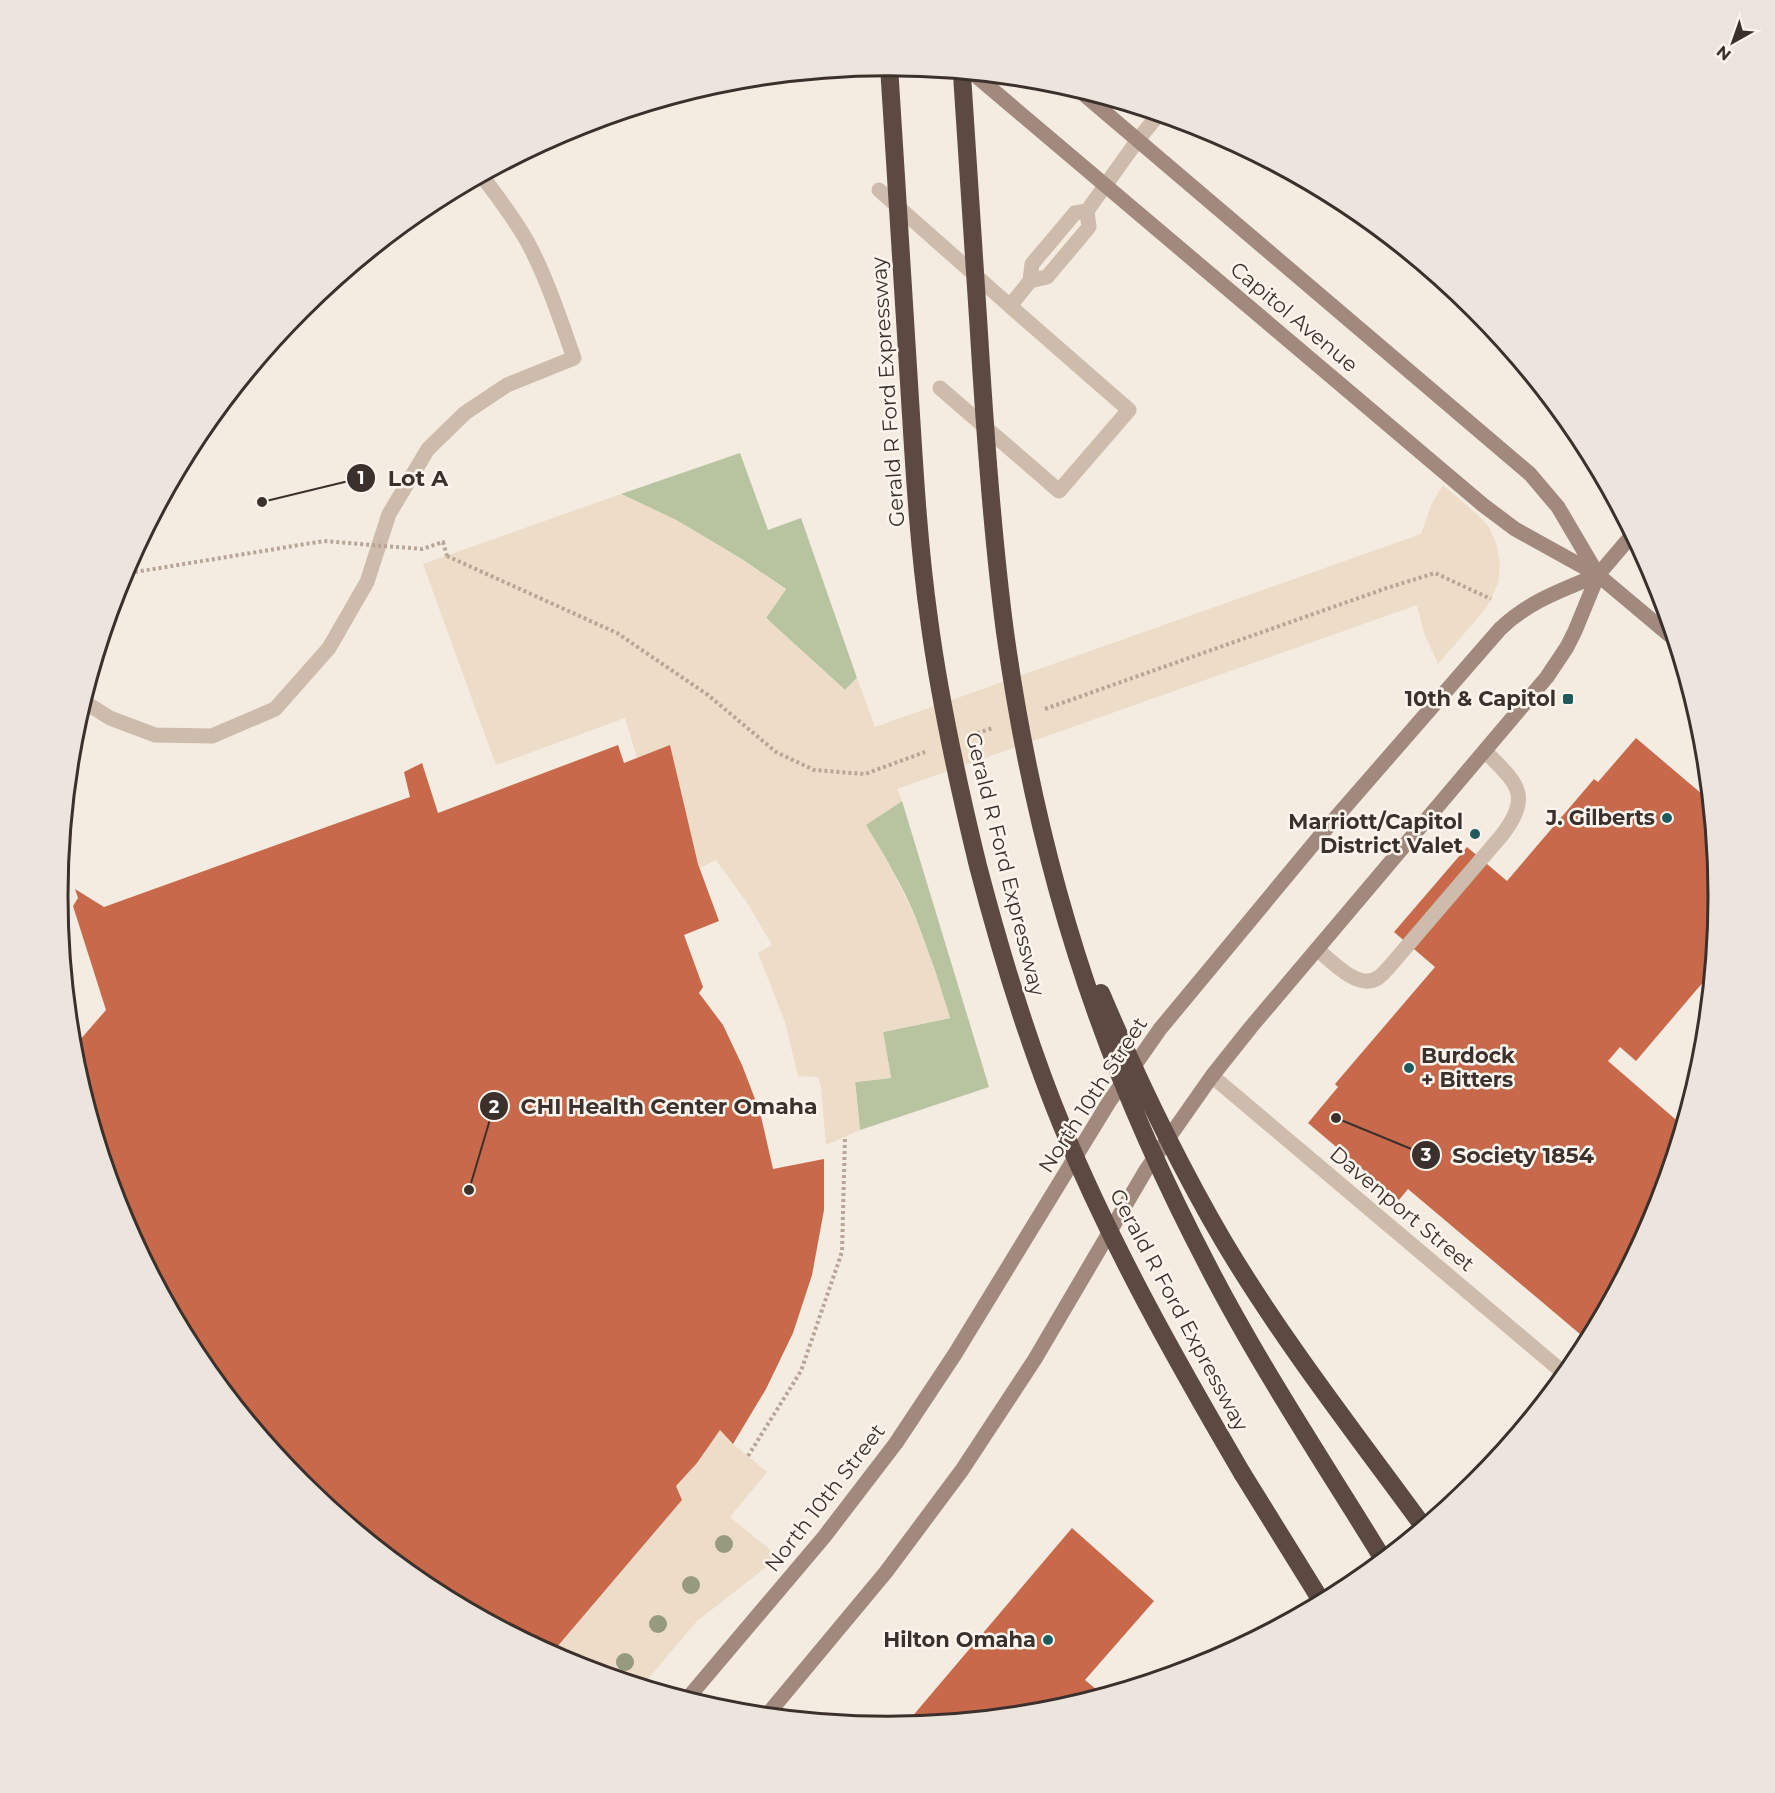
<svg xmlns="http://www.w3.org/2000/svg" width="1775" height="1793" viewBox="0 0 1775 1793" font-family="Montserrat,sans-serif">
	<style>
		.green { fill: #b8c4a0 }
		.plaza { fill: #ecdcc8 }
		.building { fill: #c8694b }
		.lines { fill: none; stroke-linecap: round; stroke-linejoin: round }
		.path { stroke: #b9a596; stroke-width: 4; stroke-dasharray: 3 3; stroke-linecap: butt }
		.lane { stroke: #cdbbac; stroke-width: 15 }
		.secondary { stroke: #a18a7d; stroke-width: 15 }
		.highway { stroke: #5c4a42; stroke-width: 18 }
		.path-bridge { stroke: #b9a596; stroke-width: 4; stroke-dasharray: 3 3; stroke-linecap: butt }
		.highway-bridge { stroke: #5c4a42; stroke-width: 18 }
		.tree { fill: #969b7f }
		.poi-dot { fill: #1f5a5e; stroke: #fbf5ee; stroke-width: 2 }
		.labels { text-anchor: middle; stroke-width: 5; stroke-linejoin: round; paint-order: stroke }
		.street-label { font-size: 21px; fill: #3b302b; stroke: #fbf5ee }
		.poi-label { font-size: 21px; font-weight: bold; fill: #3b302b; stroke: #fbf5ee; text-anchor: end }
		.rim { fill: none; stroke: #3b302b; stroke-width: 3 }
		.leader { fill: none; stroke: #3b302b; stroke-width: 2 }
		.callout-dot { fill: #3b302b; stroke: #fbf5ee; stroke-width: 2 }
		.mark-label { font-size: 18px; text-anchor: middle; font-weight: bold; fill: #fff }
		.callout-label { font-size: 22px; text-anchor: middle; font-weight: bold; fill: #3b302b; stroke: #fbf5ee; stroke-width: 5; stroke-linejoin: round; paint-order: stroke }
	</style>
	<rect width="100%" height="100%" fill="#f4ebe1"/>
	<path class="green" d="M740,453L768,530L801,518L857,678L845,690L766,618L786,589L740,558L676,520L621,494Z
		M902,801L989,1087L860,1130L855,1082L891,1078L883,1032L950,1018C939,983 928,949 915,916C902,884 883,854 865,825Z"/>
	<path class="plaza" d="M1443,485L1478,515L1489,527L1497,546L1500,565L1498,583L1487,607L1438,664L1424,633L1417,605L897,789L902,801L866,825L886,858L914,914L936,973L950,1018L883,1032L891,1078L855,1082L860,1130L826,1145L821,1086L818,1077L798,1076L785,1022L758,953L772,945L748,904L716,860L700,868L698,864L670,746L637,758L625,718L496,765L423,564L621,494L676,520L740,558L786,589L766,618L845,690L857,678L875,727L1421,534L1432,503Z
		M720,1430L733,1444L767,1472L730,1517L779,1557L697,1621L642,1686L569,1664L551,1654L682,1500L676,1486L697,1463Z"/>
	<path class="building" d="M1636,738L1709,800L1712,832L1705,840L1713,847L1718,897L1710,974L1636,1061L1620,1047L1608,1061L1682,1125L1655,1215L1587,1340L1408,1189L1399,1200L1308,1123L1338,1087L1335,1084L1435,967L1394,932L1467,847L1507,881L1594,779L1598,782Z
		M618,745L624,763L670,745L698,864L719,921L684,935L703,987L699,993L723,1025L742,1065L760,1112L773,1169L824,1159V1210L812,1275L793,1333L766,1389L733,1444L720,1430L697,1463L676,1486L682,1500L551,1654L426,1587L300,1484L197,1358L120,1214L73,1058L72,1049L106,1010L73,906L78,898L75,889L104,907L410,797L404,772L422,763L438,813Z
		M1072,1528L1154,1601L1085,1680L1103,1695L1049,1711L905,1725Z"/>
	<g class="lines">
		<path class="path" d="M447,556L617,633L708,695L776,752L814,770L865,774L925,752
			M1045,709L1387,588L1435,573L1491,599
			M977,733L993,728
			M748,1456L801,1371L842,1252L845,1136"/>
		<path class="lane" d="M879,190L1010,306L1030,281
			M1087,211L1089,227L1047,277L1030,281L1032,264L1075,213L1087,211L1137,141L1158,115
			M940,388L1059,491L1129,410L1010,306
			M83,701L110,718L155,735L212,736L275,709L329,648L367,582L389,514L428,449L465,413L507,385L574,358C560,319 547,278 527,241C514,218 498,197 482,176
			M1317,949C1331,961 1357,989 1376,979C1382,976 1386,970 1390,966L1502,835C1534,794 1515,782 1485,751
			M1212,1076L1565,1374"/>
		<path class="secondary" d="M975,75L1483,505L1515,529L1598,575L1673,638
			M1080,91L1530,474L1558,507L1598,575
			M687,1699L824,1537L896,1443L955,1354L1109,1102L1160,1029L1325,830L1500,629C1529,601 1562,590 1598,575
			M767,1715L886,1572L962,1470L1035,1359L1146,1170L1212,1076L1251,1027L1547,677L1567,647L1575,631L1598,575L1632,535"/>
		<path class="highway" d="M1242,1473L1322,1602"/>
		<path class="path-bridge" d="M123,574L324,541L422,549L443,542L447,556"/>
		<path class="highway-bridge" d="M889,66C896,172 903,278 909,383C914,462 918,541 929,619C940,702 958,784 978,866C1001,954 1027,1041 1062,1126C1112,1247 1176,1360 1242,1473
			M962,73C967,160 973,247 979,333C985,433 992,533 1005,632C1023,762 1053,892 1097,1015C1128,1102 1166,1186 1209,1268C1261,1368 1324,1463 1383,1559
			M1101,993C1137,1078 1177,1162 1224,1242C1283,1341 1355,1433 1423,1526"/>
	</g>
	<g class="tree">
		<circle cx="724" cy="1544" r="9"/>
		<circle cx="691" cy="1585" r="9"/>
		<circle cx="658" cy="1624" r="9"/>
		<circle cx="625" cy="1662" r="9"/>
	</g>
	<g class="poi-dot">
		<rect x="1562" y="693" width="12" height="12" rx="3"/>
		<circle cx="1667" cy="818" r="6"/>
		<circle cx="1475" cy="834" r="6"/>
		<circle cx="1409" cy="1068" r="6"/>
		<circle cx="1048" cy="1640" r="6"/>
	</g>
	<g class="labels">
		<g class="street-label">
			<text transform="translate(1294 317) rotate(40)" y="7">Capitol Avenue</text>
			<text transform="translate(888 392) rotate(-94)" y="7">Gerald R Ford Expressway</text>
			<text transform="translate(1005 864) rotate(76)" y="7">Gerald R Ford Expressway</text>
			<text transform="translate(1093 1095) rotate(-57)" y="7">North 10th Street</text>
			<text transform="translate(1402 1209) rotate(40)" y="7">Davenport Street</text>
			<text transform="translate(1179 1310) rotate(62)" y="7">Gerald R Ford Expressway</text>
			<text transform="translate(825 1498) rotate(-52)" y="7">North 10th Street</text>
		</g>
		<g class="poi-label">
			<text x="1556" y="706">10th &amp; Capitol</text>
			<text x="1655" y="825">J. Gilberts</text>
			<text x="1463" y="829">Marriott/Capitol<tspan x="1463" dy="24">District Valet</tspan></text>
			<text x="1421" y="1063" text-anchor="start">Burdock<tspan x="1421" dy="24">+ Bitters</tspan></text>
			<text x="1036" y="1647">Hilton Omaha</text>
		</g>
	</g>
	<path d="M0 0H1775V1793H0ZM68 896a820 820 0 1 1 1640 0a820 820 0 1 1-1640 0Z" fill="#ece5de" fill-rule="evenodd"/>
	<path class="rim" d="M68 896a820 820 0 1 1 1640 0a820 820 0 1 1-1640 0Z"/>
	<path class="leader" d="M262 502L361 478M469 1190L494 1106M1336 1118L1426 1155"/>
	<g class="callout-dot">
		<circle cx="262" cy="502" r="6"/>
		<circle cx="469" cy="1190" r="6"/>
		<circle cx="1336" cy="1118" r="6"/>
		<circle cx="361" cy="478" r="15"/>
		<circle cx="494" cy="1106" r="15"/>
		<circle cx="1426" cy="1155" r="15"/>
	</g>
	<g class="mark-label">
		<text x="361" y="484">1</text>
		<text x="494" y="1113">2</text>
		<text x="1426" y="1161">3</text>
	</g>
	<g class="callout-label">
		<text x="418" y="486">Lot A</text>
		<text x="669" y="1114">CHI Health Center Omaha</text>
		<text x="1523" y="1163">Society 1854</text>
	</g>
	<g transform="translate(1733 42) rotate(220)" stroke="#fbf5ee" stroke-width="4.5" paint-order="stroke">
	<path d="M0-4.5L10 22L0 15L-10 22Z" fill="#3b302b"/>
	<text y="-9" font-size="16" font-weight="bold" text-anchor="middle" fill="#3b302b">N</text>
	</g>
</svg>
